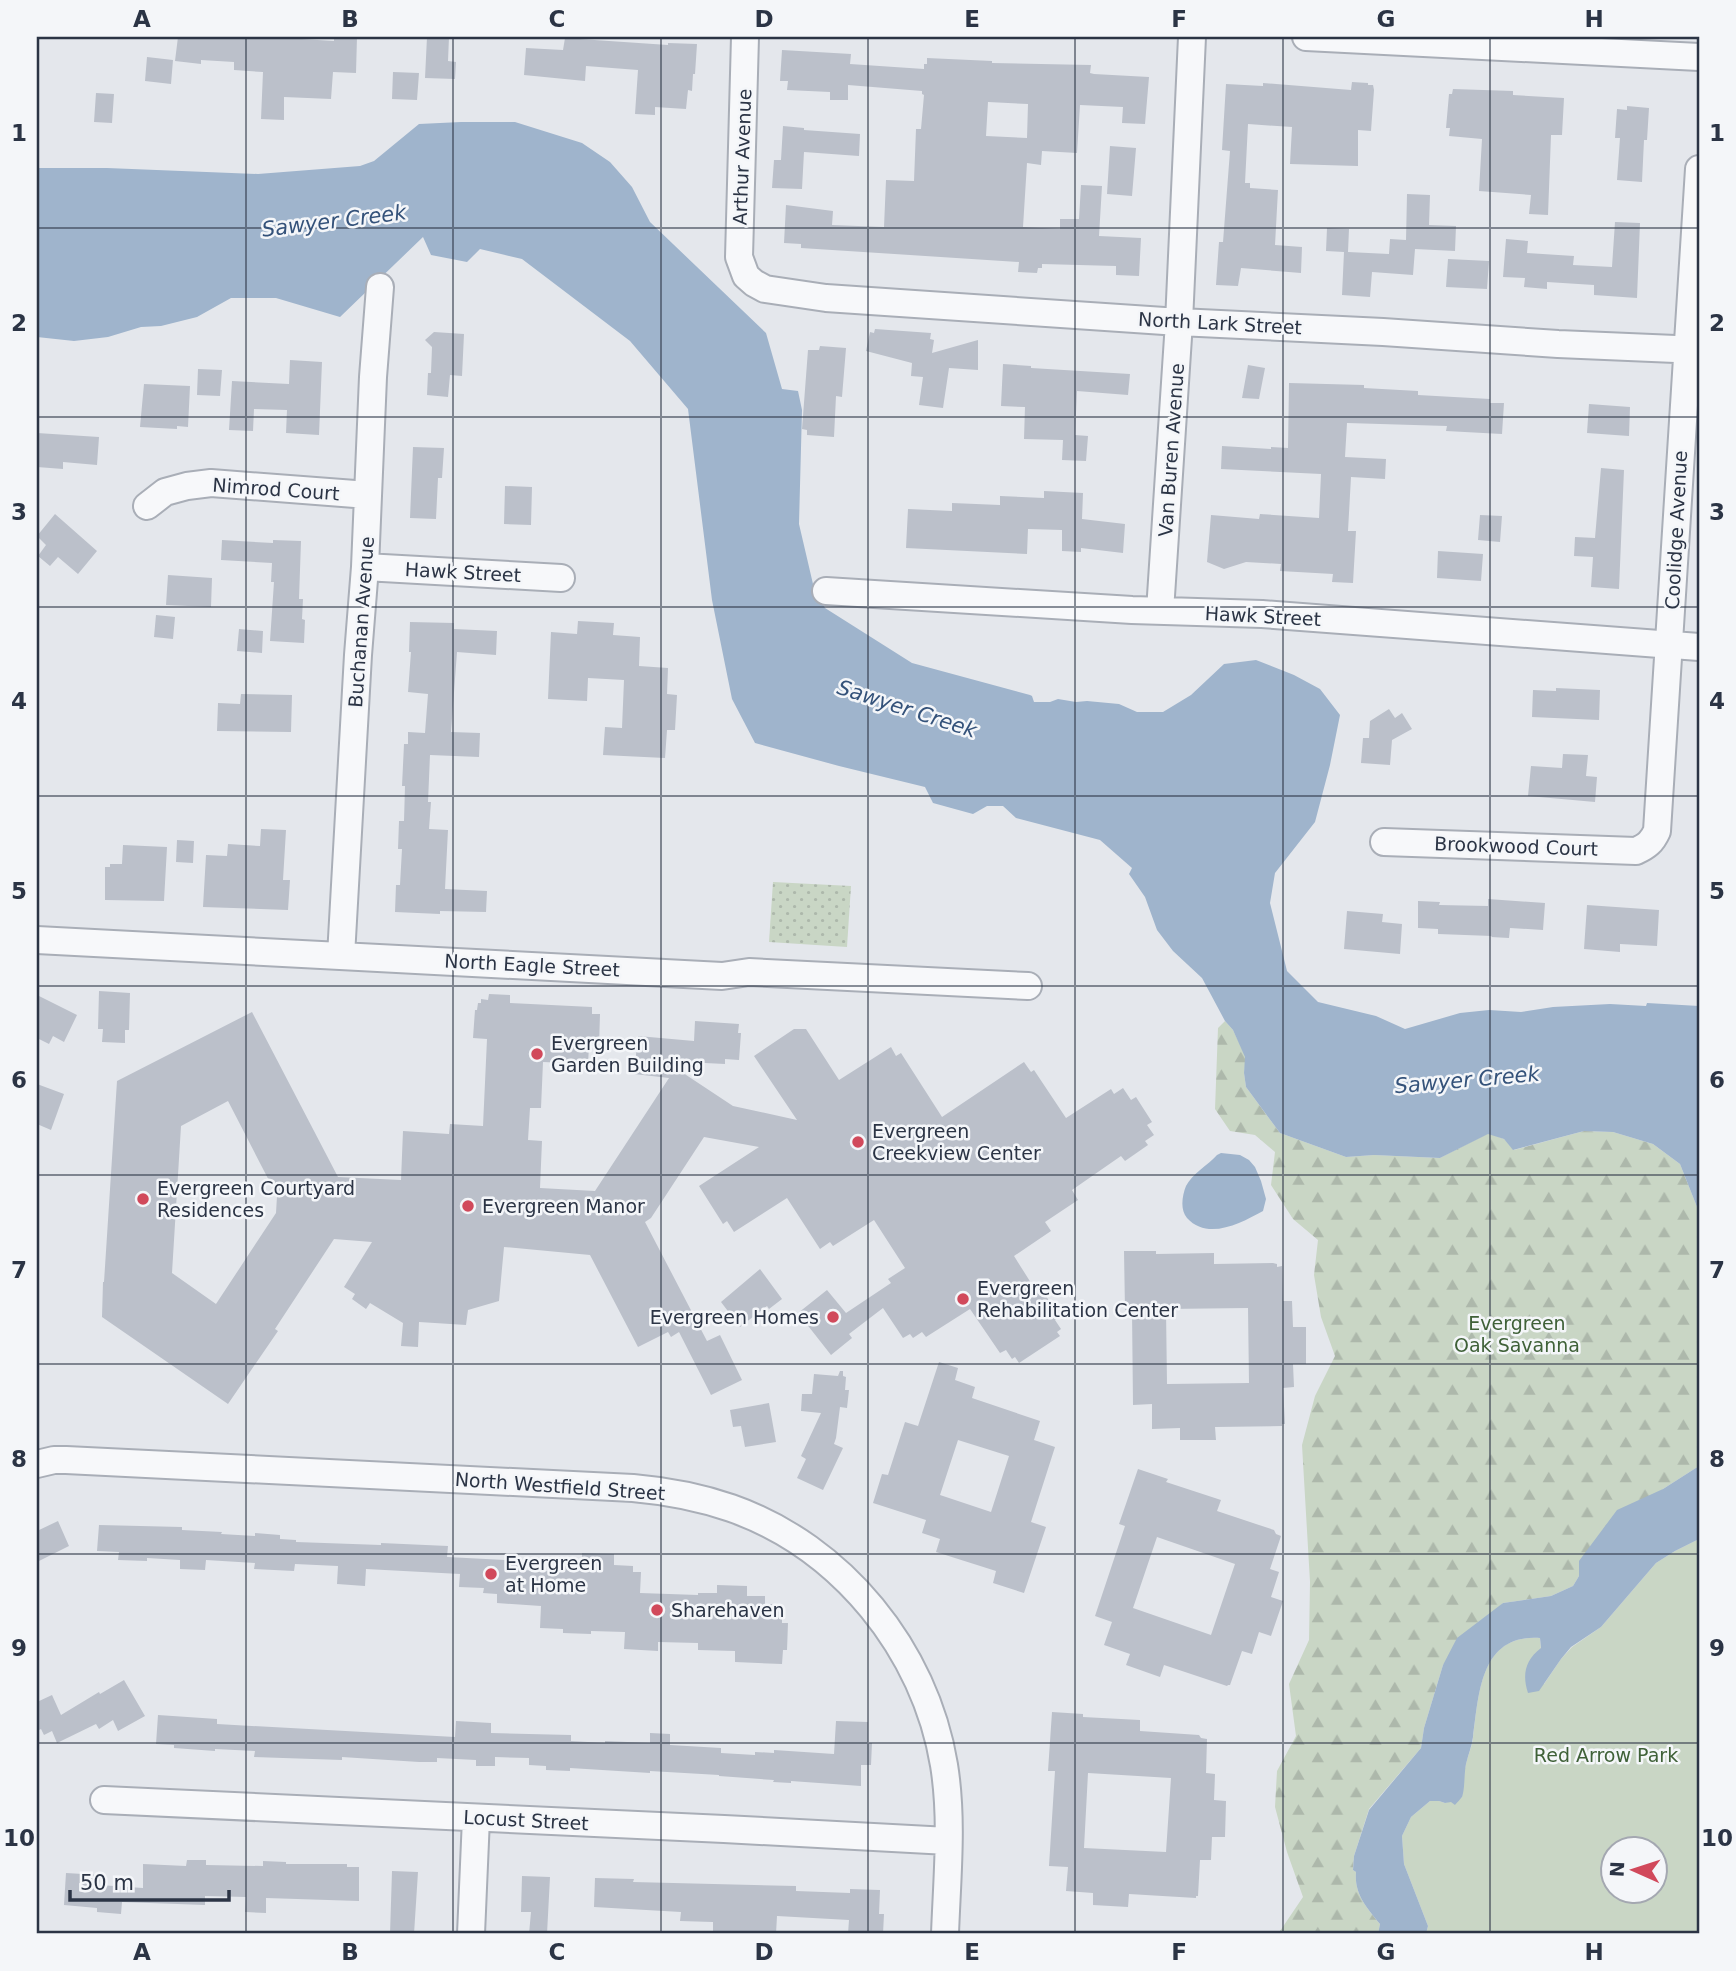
<svg xmlns="http://www.w3.org/2000/svg" width="1736" height="1971" viewBox="0 0 1736 1971" font-family="'DejaVu Sans',sans-serif">
	<style>
		.green { fill: #c9d6c5; fill-rule: evenodd }
		.forest { fill: url(#forest-firs) }
		.garden { fill: url(#garden-dots) }
		.water { fill: #9fb4cc }
		.building { fill: #bbc0ca; fill-rule: evenodd }
		.lines { fill: none; stroke-linecap: round; stroke-linejoin: round }
		.minor-casing { stroke: #a9aeb7; stroke-width: 30 }
		.minor { stroke: #f7f8fa; stroke-width: 26 }
		.grid { fill: none; stroke: #2b3445; stroke-width: 2; stroke-opacity: 0.55 }
		.poi-dot { fill: #d1495b; stroke: #f4f6f9; stroke-width: 2.5 }
		.labels { text-anchor: middle; stroke-width: 5; stroke-linejoin: round; paint-order: stroke }
		.street-label { font-size: 19px; fill: #2b3445; stroke: #f4f6f9 }
		.poi-label { font-size: 19px; fill: #2b3445; stroke: #f4f6f9; text-anchor: start }
		.park-label { font-size: 19px; fill: #3f6138; stroke: #f4f6f9 }
		.water-label { font-size: 21px; font-style: italic; fill: #34527a; stroke: #f4f6f9 }
		.neatline { fill: none; stroke: #2b3445; stroke-width: 2.5 }
		.grid-label { font-size: 23px; text-anchor: middle; font-weight: bold; fill: #2b3445 }
	</style>
	<defs>
		<pattern id="forest-firs" width="22" height="20" patternUnits="userSpaceOnUse" patternTransform="scale(1.75)"><rect width="22" height="20" fill="#c9d6c5"/><path d="M5 1l3.5 6h-7zM16 11l3.5 6h-7z" fill="#adb8ab"/></pattern>
		<pattern id="garden-dots" width="8" height="8" patternUnits="userSpaceOnUse" patternTransform="scale(1.75)"><rect width="8" height="8" fill="#c9d6c5"/><path d="M2 2h.1M6 6h.1" fill="none" stroke="#adb8ab" stroke-width="1.8" stroke-linecap="round"/></pattern>
	</defs>
	<rect width="100%" height="100%" fill="#e4e7ec"/>
	<path class="green" d="M1699,1539V1934H1426L1428,1926L1404,1864L1402,1836L1411,1817L1430,1801H1439L1445,1803L1462,1797C1463,1786 1463,1775 1466,1764C1468,1755 1472,1747 1473,1738C1479,1693 1480,1634 1540,1638L1544,1684L1561,1659L1572,1647L1601,1627L1656,1563L1675,1551ZM1614,1848H1656V1890H1614Z"/>
	<path class="forest" d="M1225,1021L1233,1030L1246,1057L1244,1073L1246,1087L1280,1133L1346,1157L1374,1155L1440,1158L1488,1133L1504,1139L1514,1150L1584,1131L1613,1132L1653,1144L1680,1164L1699,1212V1466L1663,1489L1579,1576L1573,1586L1551,1596L1503,1603L1443,1665L1424,1728L1421,1748L1369,1809L1354,1856L1353,1870L1356,1872C1354,1894 1367,1908 1380,1924L1378,1934H1278L1303,1897L1287,1852L1275,1807L1277,1771L1296,1736L1289,1684L1309,1640L1310,1582L1302,1445L1315,1396L1335,1356L1321,1317L1314,1275L1318,1240L1293,1219L1271,1185L1275,1152L1255,1135L1230,1131L1215,1109L1218,1028Z"/>
	<path class="garden" d="M773,882L851,886L847,947L769,942Z"/>
	<path class="water" d="M461,122H515L582,143L610,162L632,187L650,222L766,333L782,389L798,391L802,410L799,524L813,584L825,608L912,663L1030,695L1032,696L1034,702H1050L1058,699L1076,702L1087,701L1119,704L1137,712H1163L1191,695L1224,664L1256,660L1294,675L1320,689L1340,715L1330,765L1315,822L1275,873L1270,903L1287,971L1318,1002L1376,1016L1405,1029L1460,1013L1489,1010L1521,1012L1553,1007L1610,1004L1646,1006L1647,1003L1699,1006V1212L1680,1164L1653,1144L1613,1132L1584,1131L1513,1150L1504,1139L1488,1134L1440,1158L1374,1155L1346,1157L1280,1133L1246,1087L1244,1073L1245,1057L1233,1030L1225,1021L1202,978L1173,951L1157,930L1145,897L1129,874L1132,868L1100,840L1016,818L1003,806H987L973,814L933,803L925,787L839,766L755,743L732,699L712,600L688,409L630,341L522,259L480,249L467,262L431,255L423,237L340,317L276,298H231L197,317L161,326L141,327L108,337L74,341L37,337V168H107L258,174L360,166L374,161L419,124Z
		M1221,1153L1240,1155L1249,1160L1255,1167L1261,1181L1266,1199L1263,1211C1241,1223 1208,1241 1187,1218C1180,1210 1182,1196 1186,1186C1192,1174 1208,1165 1217,1155Z
		M1699,1466V1539L1675,1551L1656,1563L1601,1627L1571,1647L1561,1659L1539,1691L1528,1693C1522,1675 1525,1660 1541,1648L1540,1638C1480,1634 1479,1694 1473,1737C1472,1746 1468,1755 1466,1764C1464,1773 1465,1789 1462,1797C1462,1797 1456,1804 1455,1805L1451,1802L1445,1803L1439,1801H1430L1411,1817L1402,1836L1404,1864L1428,1926L1426,1934H1378L1380,1924C1367,1908 1354,1894 1356,1872L1353,1870L1354,1856L1369,1810L1421,1748L1424,1728L1443,1665L1457,1638L1503,1603L1551,1596L1573,1586L1579,1576V1561L1617,1510L1663,1489Z"/>
	<path class="building" d="M178,37H302V39L334,41V37H357L356,73L333,72L331,99L284,97V120L261,119L263,72L234,70V62L201,60V64L175,61Z
		M427,37H449L448,61L456,62L455,79L425,78Z
		M565,38L668,45V43L697,44L695,74H693L692,91L688,90L686,109L655,107V115L635,114L638,70L586,66L585,81L524,75L526,48L563,50Z
		M782,50L851,54L850,64L924,69V64H927V58L992,61V63L1091,65L1090,73L1094,74L1149,77L1145,124L1122,123L1123,107L1080,105L1077,153L1042,151L1041,165L1027,163L1023,227L1060,229V219H1079L1081,185L1102,186L1099,236L1141,238L1139,276L1116,275V266L1042,264V268H1038L1037,273L1018,272L1019,262L801,248V244L784,243L786,205L833,211L832,225L884,227L886,180L914,181L916,129H921L924,95L922,94V91L848,85V100H830V92L787,90L788,81H780ZM988,102L1028,104L1027,138L986,136Z
		M147,57L173,60L171,84L145,81Z
		M393,72L419,73L417,100L392,99Z
		M1352,82L1368,83V85H1373L1374,90L1371,131L1358,130V166L1290,164L1292,127L1248,124L1245,183H1250V188L1278,190L1275,245L1302,247L1301,273L1241,268L1238,286L1216,285L1219,242H1223L1230,151L1222,150L1226,84L1263,86V83L1351,90Z
		M1453,89L1513,91V95L1564,98L1562,135H1551L1548,215L1529,214L1531,195L1479,191L1482,139L1449,136L1450,128H1446L1449,94H1452Z
		M96,93L114,94L112,123L94,122Z
		M1627,106L1649,108L1647,140H1644L1642,182L1617,180L1620,138H1615L1617,109L1627,110Z
		M783,126L804,128V130L860,134L859,156L804,152L802,189L772,188L774,160H781Z
		M1110,146L1136,148L1132,196L1107,194Z
		M1407,194L1430,195L1429,225L1456,226L1455,251L1415,249L1413,275L1372,272L1370,297L1342,295L1344,252L1326,251L1327,228L1349,229L1348,252L1389,254L1390,239L1406,240Z
		M1615,222L1640,223L1637,298L1594,295V285L1547,282V289L1524,287L1525,278L1503,277L1506,239L1528,241L1527,253L1574,256L1573,265L1612,267Z
		M1448,259L1489,261L1487,289L1446,287Z
		M875,329L931,333L930,339L934,340L932,353L978,340V370L949,368L943,408L919,405L923,377L911,376L912,363L866,351L870,332L874,333Z
		M434,332L464,334L462,376L450,375L448,397L427,395L428,373H431L432,347L425,340Z
		M820,346L846,348L842,397L836,396L834,437L807,435V430L802,429L808,350H819Z
		M290,360L322,362L319,435L286,433L287,410L254,409L253,431L229,430L232,381L289,384Z
		M1003,364L1031,366V368L1130,374L1128,395L1077,391L1075,435L1088,436L1086,461L1062,460L1063,440L1024,439L1025,407L1001,406Z
		M1248,365L1265,368L1259,399L1242,398Z
		M198,369L222,370L220,396L197,395Z
		M1289,383L1364,385V388L1418,391V395L1490,399V403H1504L1502,434L1446,431L1447,426L1347,423L1345,457L1386,459L1385,479L1351,477L1348,531H1356L1353,583L1332,582L1333,574L1280,571L1281,564L1246,562L1224,569L1207,562L1211,515L1259,519L1260,514L1319,518L1321,474L1221,469L1222,446L1271,449V447L1288,448Z
		M144,384L190,386L188,427L177,426V429L140,427Z
		M1589,404L1630,407L1629,436L1587,433Z
		M37,433L99,437L97,465L63,462V469L37,467Z
		M413,447L444,448L442,478H438L436,519L410,518Z
		M1601,468L1624,470L1619,589L1591,587L1593,557L1574,556L1575,537L1595,538Z
		M505,486L532,487L531,525L504,524Z
		M1044,491L1083,493L1082,519L1125,524L1123,553L1081,548V552L1062,551V530L1028,529L1027,554L906,548L908,509L952,511V503L1000,505V496L1044,498Z
		M55,514L97,551L78,574L58,557L50,566L38,556L46,545L37,536Z
		M1480,515L1502,516L1500,542L1478,540Z
		M222,540L273,543V540L301,541L299,599H303L302,619L305,620L304,643L270,641L274,582H271L272,563L221,560Z
		M1438,551L1483,554L1481,581L1437,578Z
		M168,575L212,578L211,607L166,605Z
		M156,615L175,617L173,639L154,637Z
		M578,621L614,623L613,635L640,637L639,666L668,668L667,694L677,695L675,730H667L665,758L603,755L605,727L622,728L624,680L588,678L587,701L548,699L551,632L577,634Z
		M410,622L454,623V629L497,631L496,655L457,652L451,732L480,733L479,757L430,755L428,802H431L429,829L448,830L445,889L487,891L486,912L440,911V914L395,912L396,885H400L402,849H398L399,821H404L405,786H402L404,744H408V732L425,733L428,694L408,692L411,652H409Z
		M239,629L263,631L262,653L237,651Z
		M1556,688L1600,690L1599,720L1532,717L1533,690L1556,691Z
		M241,694L292,695L291,732L217,731L218,703L240,704Z
		M1389,709L1395,718L1402,713L1412,729L1392,740L1390,765L1361,763L1363,738H1369L1370,721Z
		M1563,754L1588,755L1586,776L1597,777L1595,802L1528,796L1531,766L1562,768Z
		M261,829L286,830L283,880H290L288,910L203,907L206,855L227,856L228,844L260,846Z
		M177,840L194,841L193,863L176,862Z
		M123,845L167,847L164,901L105,900V867H110V864H122Z
		M1488,899L1545,903L1543,930L1510,928L1509,938L1491,937L1492,936L1438,934V929L1418,928V901L1440,902L1439,905L1488,906Z
		M1587,905L1659,910L1657,946L1620,944V952L1584,949Z
		M1347,911L1383,914L1382,922L1402,924L1400,954L1344,949Z
		M99,991L130,993L129,1030H125V1043L102,1042L103,1029H98Z
		M489,994L510,995V1003L592,1007V1014H600L599,1046H589L588,1064L543,1062L541,1108H530L528,1140L542,1141L540,1188L595,1191L669,1078L634,1074L638,1036L694,1041L695,1021L739,1024L738,1033H741L739,1060L725,1059V1064L665,1061L733,1106L797,1120L754,1056L794,1029H806L839,1080L891,1047L896,1056L901,1053L942,1117L1024,1062L1031,1072L1034,1070L1066,1118L1111,1089L1114,1094L1123,1088L1131,1100L1136,1097L1152,1122L1147,1125L1154,1135L1145,1141L1148,1145L1125,1161L1121,1156L1072,1190L1078,1200L1045,1222L1051,1231L1014,1256L1038,1294L1043,1291L1059,1317L1055,1320L1061,1329L1057,1332L1060,1336L1019,1363L1015,1357L1012,1359L1006,1350L1000,1353L970,1309L926,1337L922,1332L913,1338L910,1334L903,1338L883,1308L849,1334L852,1338L831,1355L798,1313L827,1290L846,1313L891,1283L888,1279L905,1268L874,1220L833,1246L830,1242L820,1249L787,1198L734,1232L727,1221L723,1224L699,1186L759,1147L704,1137L651,1218L645,1222L707,1341L720,1335L742,1380L711,1395L679,1332L671,1337L668,1332L638,1347L590,1255L504,1247L499,1301L468,1310L466,1325L419,1322L418,1347L401,1346L403,1323L370,1303L366,1309L352,1299L355,1294L344,1287L372,1242L334,1239L275,1329L278,1331L228,1404L102,1317L103,1282H104L117,1081L252,1012L338,1177L401,1180L403,1131L449,1134L450,1124L483,1126L487,1039L473,1038L475,1010H477L478,1003H481V999L488,1000ZM228,1101L277,1196L276,1213L216,1304L172,1273L181,1126Z
		M37,995L77,1015L64,1042L53,1036L49,1044L37,1038Z
		M37,1084L64,1094L51,1130L37,1124Z
		M1124,1251H1156V1254L1214,1253V1264L1273,1263L1277,1264V1267L1282,1266L1283,1301H1292L1293,1327H1306V1364H1293L1294,1387L1283,1388L1285,1424H1282V1426L1215,1427L1216,1440H1180V1428L1152,1429V1404L1133,1405L1132,1310H1125ZM1248,1308L1249,1383L1167,1384L1166,1309Z
		M760,1269L782,1299L769,1309L767,1306L740,1327L721,1302Z
		M939,1362L958,1368L955,1380L975,1387L972,1398L1040,1421L1034,1440L1055,1447L1031,1522L1046,1527L1024,1593L993,1583L996,1571L936,1552L940,1539L922,1533L926,1520L873,1503L882,1474L888,1475L905,1422L918,1426ZM958,1440L1009,1456L991,1512L940,1495Z
		M840,1371H843V1376L846,1377L845,1390H849L847,1408L840,1407L836,1438L834,1444L843,1448L823,1490L797,1478L806,1459L801,1456L821,1413L801,1411L802,1394H812L814,1374L838,1376Z
		M769,1403L776,1442L745,1447L741,1426L733,1427L730,1410Z
		M1138,1469L1168,1479L1166,1482L1221,1500L1217,1511L1274,1530L1276,1534L1281,1536L1270,1569L1279,1572L1271,1597L1283,1601L1271,1636L1259,1632L1252,1654L1242,1651L1230,1685H1228L1227,1686L1164,1665L1160,1677L1126,1665L1130,1654L1104,1645L1112,1622L1095,1616L1125,1526L1119,1524ZM1157,1537L1235,1564L1211,1635L1133,1608Z
		M58,1521L69,1546L37,1562V1531Z
		M99,1525L182,1527V1530L222,1532L221,1534L255,1536V1533L280,1535V1539L296,1540V1542L381,1545V1543L448,1546L447,1557L523,1561V1570L564,1572V1566H582V1553L614,1554V1565L633,1566V1572H641L640,1593L698,1595V1593H717V1585L747,1586V1596H765V1604H773V1611L782,1612V1623H788L787,1650H783L782,1664L735,1662V1651L698,1650V1643L658,1642V1651L624,1649L625,1632L591,1631V1634L563,1633V1629L540,1628L541,1606L497,1603V1594L483,1593L484,1588L459,1587L460,1574L366,1569L365,1586L337,1584L338,1566L295,1564L294,1571L254,1569L255,1563L206,1560L205,1570L180,1569V1560L147,1558V1561L118,1560L119,1552L97,1551Z
		M124,1680L145,1716L118,1731L113,1720L99,1729L96,1724L57,1743L52,1731L44,1735L41,1729L37,1731V1702L52,1695L61,1715L99,1692L100,1694Z
		M1052,1712L1083,1714V1717L1140,1720V1731L1199,1735L1201,1738L1207,1739L1206,1773L1215,1774L1214,1800L1226,1801L1225,1837H1212L1211,1860H1200L1198,1896H1196V1898L1129,1894L1128,1907L1093,1905V1893L1066,1891L1068,1867L1049,1866L1055,1771H1048ZM1088,1773L1171,1778L1166,1852L1084,1848Z
		M158,1715L217,1719V1724L455,1737L456,1721L491,1723V1733L571,1735V1741L605,1743V1741L650,1743V1733L670,1734V1745L721,1748V1753L755,1755V1752L774,1753V1750L834,1754L836,1721L868,1722V1743H872L871,1765H861V1786L791,1781V1783L773,1782L774,1780L719,1776V1775L650,1771V1773L570,1768V1771L546,1770V1766L529,1765V1758L495,1757V1766H476V1760L437,1758V1762H419L342,1757V1760L254,1757L255,1751L215,1749V1751L174,1748V1745L156,1744Z
		M187,1860H206V1865L263,1866V1861L286,1862V1864H347V1867H359V1901L266,1898V1913L245,1912L246,1897L205,1896V1905L122,1902L121,1914L97,1912V1908L64,1905L66,1873L100,1875L99,1885L143,1888V1864L186,1866Z
		M392,1871L418,1872L414,1934H390Z
		M522,1876L550,1877L547,1934H529L531,1912H521Z
		M595,1878L634,1879L633,1882L796,1886V1891L850,1893V1889L880,1890L879,1914H884L883,1934H848L849,1920L777,1916L776,1934L713,1932V1922L680,1921L681,1912L594,1907Z"/>
	<g class="lines">
		<defs>
			<path id="minor" d="M745,37L739,257L746,276L754,283L765,289L826,298L1179,322L1383,332L1558,344L1699,350
				M1306,37L1699,57
				M147,506L165,492L187,486L211,483L368,495
				M365,567L561,578
				M826,591L1132,610L1262,614L1699,647
				M1160,611L1179,322L1192,37
				M1384,842L1636,851C1647,846 1652,842 1657,831L1699,169
				M37,940L722,976L749,972L1028,986
				M341,956L358,655L365,567L373,377L380,287
				M37,1464L54,1460H66L633,1488C667,1491 699,1497 731,1508C842,1547 925,1650 944,1765C953,1820 947,1878 945,1934
				M104,1800L724,1829L948,1841
				M471,1934L476,1818"/>
		</defs>
		<use href="#minor" class="minor-casing"/>
		<use href="#minor" class="minor"/>
	</g>
	<path class="grid" d="M246,37V1934M453,37V1934M661,37V1934M868,37V1934M1075,37V1934M1283,37V1934M1490,37V1934M37,228H1699M37,417H1699M37,607H1699M37,796H1699M37,986H1699M37,1175H1699M37,1364H1699M37,1554H1699M37,1743H1699"/>
	<g class="poi-dot">
		<circle cx="537" cy="1054" r="7"/>
		<circle cx="858" cy="1142" r="7"/>
		<circle cx="143" cy="1199" r="7"/>
		<circle cx="468" cy="1206" r="7"/>
		<circle cx="963" cy="1299" r="7"/>
		<circle cx="833" cy="1317" r="7"/>
		<circle cx="491" cy="1574" r="7"/>
		<circle cx="657" cy="1610" r="7"/>
	</g>
	<g class="labels">
		<g class="street-label">
			<text transform="translate(742 157) rotate(-88)" y="7">Arthur Avenue</text>
			<text transform="translate(1220 323) rotate(3)" y="7">North Lark Street</text>
			<text transform="translate(1171 450) rotate(-86)" y="7">Van Buren Avenue</text>
			<text transform="translate(276 489) rotate(4)" y="7">Nimrod Court</text>
			<text transform="translate(1676 530) rotate(-87)" y="7">Coolidge Avenue</text>
			<text transform="translate(463 572) rotate(3)" y="7">Hawk Street</text>
			<text transform="translate(1263 616) rotate(3)" y="7">Hawk Street</text>
			<text transform="translate(361 622) rotate(-86)" y="7">Buchanan Avenue</text>
			<text transform="translate(1516 846) rotate(2)" y="7">Brookwood Court</text>
			<text transform="translate(532 965) rotate(3)" y="7">North Eagle Street</text>
			<text transform="translate(560 1486) rotate(4)" y="7">North Westfield Street</text>
			<text transform="translate(526 1820) rotate(3)" y="7">Locust Street</text>
		</g>
		<g class="poi-label">
			<text x="551" y="1050">Evergreen<tspan x="551" dy="22">Garden Building</tspan></text>
			<text x="872" y="1138">Evergreen<tspan x="872" dy="22">Creekview Center</tspan></text>
			<text x="157" y="1195">Evergreen Courtyard<tspan x="157" dy="22">Residences</tspan></text>
			<text x="482" y="1213">Evergreen Manor</text>
			<text x="977" y="1295">Evergreen<tspan x="977" dy="22">Rehabilitation Center</tspan></text>
			<text x="819" y="1324" text-anchor="end">Evergreen Homes</text>
			<text x="505" y="1570">Evergreen<tspan x="505" dy="22">at Home</tspan></text>
			<text x="671" y="1617">Sharehaven</text>
		</g>
		<g class="park-label">
			<text x="1517" y="1330">Evergreen<tspan x="1517" dy="22">Oak Savanna</tspan></text>
			<text x="1606" y="1762">Red Arrow Park</text>
		</g>
		<g class="water-label">
			<text transform="translate(334 221) rotate(-7)" y="7">Sawyer Creek</text>
			<text transform="translate(907 709) rotate(18)" y="7">Sawyer Creek</text>
			<text transform="translate(1467 1080) rotate(-5)" y="7">Sawyer Creek</text>
		</g>
	</g>
	<rect width="1736" height="1971" fill="none" stroke="#f4f6f9" stroke-width="77"/>
	<g transform="translate(1634 1870) rotate(273)"><circle r="33" fill="#f4f6f9" stroke="#a4a8b1" stroke-width="2"/>
	<path d="M0-5L12 26L0 18L-12 26Z" fill="#d1495b"/>
	<text y="-10" font-size="19" font-weight="bold" text-anchor="middle" fill="#2b3445">N</text>
	</g>
	<path d="M70 1890v10h159v-10" fill="none" stroke="#2b3445" stroke-width="3.5"/>
	<text x="80" y="1890" font-size="21" fill="#2b3445" stroke="#f4f6f9" stroke-width="5" paint-order="stroke">50 m</text>
	<rect x="38" y="38" width="1660" height="1894" class="neatline"/>
	<g class="grid-label">
		<text x="142" y="27">A</text>
		<text x="350" y="27">B</text>
		<text x="557" y="27">C</text>
		<text x="764" y="27">D</text>
		<text x="972" y="27">E</text>
		<text x="1179" y="27">F</text>
		<text x="1386" y="27">G</text>
		<text x="1594" y="27">H</text>
		<text x="19" y="141">1</text>
		<text x="1717" y="141">1</text>
		<text x="19" y="331">2</text>
		<text x="1717" y="331">2</text>
		<text x="19" y="520">3</text>
		<text x="1717" y="520">3</text>
		<text x="19" y="709">4</text>
		<text x="1717" y="709">4</text>
		<text x="19" y="899">5</text>
		<text x="1717" y="899">5</text>
		<text x="19" y="1088">6</text>
		<text x="1717" y="1088">6</text>
		<text x="19" y="1278">7</text>
		<text x="1717" y="1278">7</text>
		<text x="19" y="1467">8</text>
		<text x="1717" y="1467">8</text>
		<text x="19" y="1656">9</text>
		<text x="1717" y="1656">9</text>
		<text x="19" y="1846">10</text>
		<text x="1717" y="1846">10</text>
		<text x="142" y="1960">A</text>
		<text x="350" y="1960">B</text>
		<text x="557" y="1960">C</text>
		<text x="764" y="1960">D</text>
		<text x="972" y="1960">E</text>
		<text x="1179" y="1960">F</text>
		<text x="1386" y="1960">G</text>
		<text x="1594" y="1960">H</text>
	</g>
</svg>
